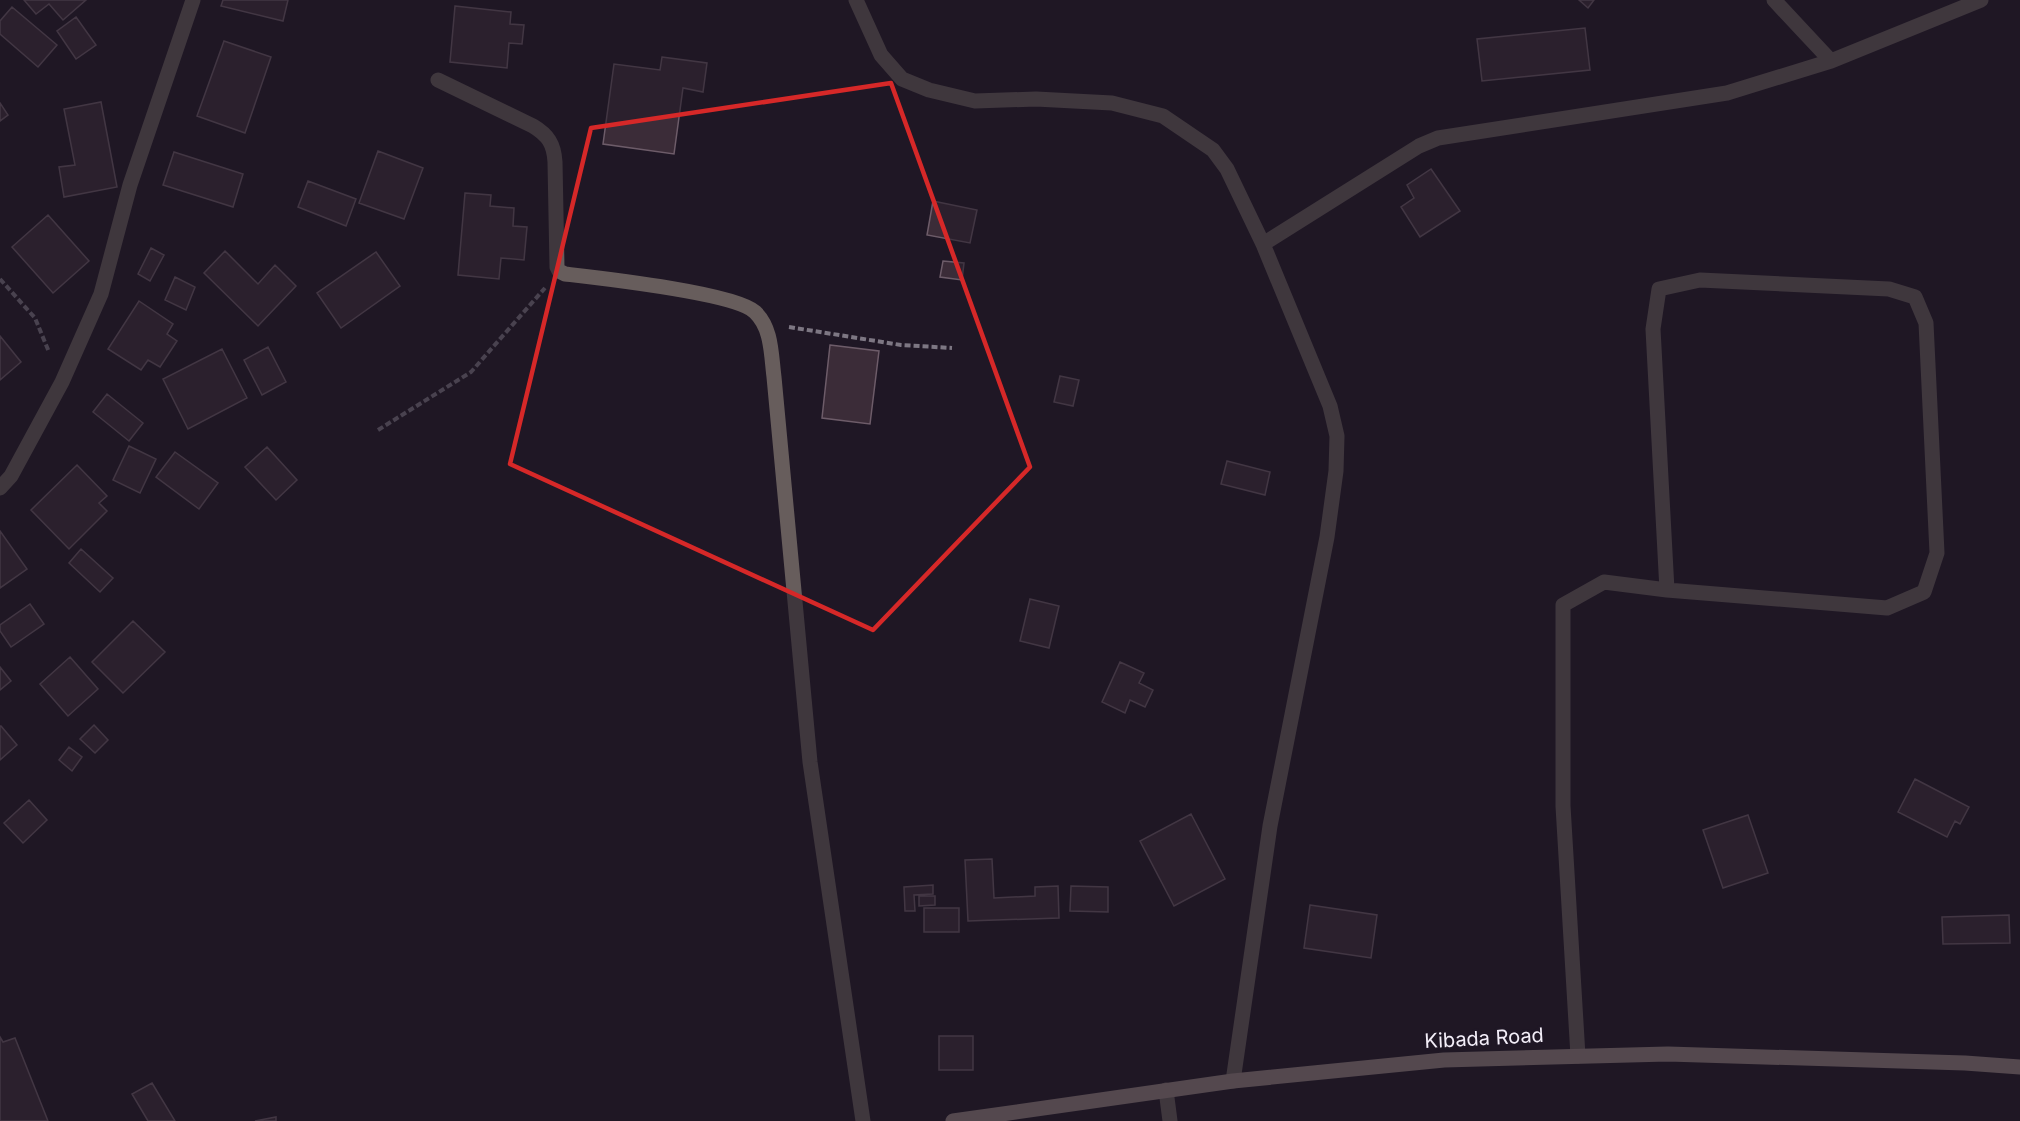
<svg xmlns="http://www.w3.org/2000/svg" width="2020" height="1121" viewBox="0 0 2020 1121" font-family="Inter,sans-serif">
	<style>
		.building { fill: #3b2c38; stroke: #6d5c69; stroke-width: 1.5 }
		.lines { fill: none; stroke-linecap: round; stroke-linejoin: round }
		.path { stroke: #7d7783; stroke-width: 4; stroke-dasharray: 6 3; stroke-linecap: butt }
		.lane { stroke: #675d5c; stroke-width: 15 }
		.street { stroke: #675d5c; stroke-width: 15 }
		.secondary { stroke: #948381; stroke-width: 15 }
		.marked { fill: none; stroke: #d62828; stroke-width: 4.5; stroke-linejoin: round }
		.labels { text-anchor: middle; stroke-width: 5; stroke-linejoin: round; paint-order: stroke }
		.street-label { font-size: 20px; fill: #f3eef8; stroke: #1f1725 }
	</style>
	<rect width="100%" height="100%" fill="#1f1725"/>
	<path class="building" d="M24,0H86L63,20L49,4L36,14Z
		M223,0H288L283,21L221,6Z
		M1579,0H1594L1588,8Z
		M455,6L511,12L510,24L524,25L522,44L509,43L507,68L450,62Z
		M12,7L57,45L38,67L0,34V21Z
		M76,17L96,45L76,59L57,31Z
		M1585,28L1590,70L1482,81L1477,39Z
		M224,41L271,57L245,133L197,116Z
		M662,57L707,63L703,92L683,88L674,154L603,144L614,64L660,70Z
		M101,102L117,187L64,197L59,167L75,165L64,109Z
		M0,103L8,115L0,121Z
		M378,151L423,168L404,219L359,203Z
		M174,152L243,174L233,207L163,185Z
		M1431,169L1460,211L1420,237L1401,207L1414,198L1407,185Z
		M308,181L356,199L346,226L298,207Z
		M465,193L491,195L490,206L514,208L513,226L527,227L524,260L501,258L499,279L458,275Z
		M933,201L977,210L970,243L927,235Z
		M48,215L89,261L53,293L12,247Z
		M151,248L164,255L150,281L138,274Z
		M225,251L258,284L275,265L296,286L258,326L204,273Z
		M376,252L400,286L341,328L317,293Z
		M943,261L964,263L962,280L940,277Z
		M175,277L195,287L186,310L165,300Z
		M139,301L173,324L167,334L177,341L160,367L148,360L141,370L108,349Z
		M0,336L21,362L0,380Z
		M830,345L879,351L870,424L822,418Z
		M268,347L286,382L262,395L244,360Z
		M222,349L247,398L188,429L163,379Z
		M1060,376L1079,380L1073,406L1054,402Z
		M107,394L143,423L129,441L93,412Z
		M129,446L156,459L140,493L113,480Z
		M267,447L297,480L276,500L245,467Z
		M175,452L218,483L199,509L156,477Z
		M1227,461L1270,472L1265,495L1221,484Z
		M77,465L107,496L99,503L107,511L69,549L31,510Z
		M0,531L27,569L0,588Z
		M81,549L113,578L100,592L69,563Z
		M1030,599L1059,606L1049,648L1020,641Z
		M30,604L44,624L11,647L0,631V625Z
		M133,621L165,652L123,693L92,662Z
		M70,657L98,689L68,716L40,684Z
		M1120,662L1144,673L1139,683L1153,690L1145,707L1130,700L1125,713L1102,702Z
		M0,667L11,681L0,690Z
		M94,725L108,740L95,753L80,739Z
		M1,726L17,745L0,760V726Z
		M69,747L82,757L72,771L59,760Z
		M1915,779L1969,807L1960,824L1955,821L1947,837L1898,812Z
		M29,800L47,820L23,843L4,823Z
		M1191,814L1225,879L1174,906L1140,841Z
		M1748,815L1768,873L1723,888L1703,830Z
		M992,859L994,898L1035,896V887L1058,886L1059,918L968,921L965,860Z
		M933,885V894L914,895L915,911H905L904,887Z
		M1071,886L1108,887V912L1070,911Z
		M919,896H935V905L919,906Z
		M1310,905L1377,915L1371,958L1304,948Z
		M924,908H959V932H924Z
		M2009,915L2010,943L1943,944L1942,917Z
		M939,1036H973V1070H939Z
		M0,1037L3,1042L15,1038L48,1121H0Z
		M152,1083L175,1121H148L132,1094Z
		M276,1117V1121H255Z"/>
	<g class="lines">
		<path class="path" d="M0,279L35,318L49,352
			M789,327L901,345L952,348
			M378,430L471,372L545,288"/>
		<path class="lane" d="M1578,1056L1563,806V605L1604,582L1667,590L1887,608L1924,592L1937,553L1926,323L1915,297L1889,289L1700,280L1659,289L1653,329L1667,590"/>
		<path class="street" d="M856,0L881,55L902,79L929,90L975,101L1036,99L1112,103L1163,116L1213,150L1227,169L1263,244L1330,406L1337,436L1336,471L1327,537L1270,826L1233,1081
			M1774,0L1831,61
			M438,80L533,126C548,135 554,144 555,162L557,267L559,271L565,274C599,278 735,293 755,312C772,328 771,354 774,377L810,762L863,1121
			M1263,244L1419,146L1438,138L1727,93L1831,61L1981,0
			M0,488L11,476L62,382L101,294L130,185L193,0
			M1166,1090L1170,1121"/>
		<path class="secondary" d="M953,1121L1233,1081L1444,1060L1668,1054L1965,1063L2020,1067"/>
	</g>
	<path d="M0 0H2020V1121H0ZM891,83L1030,467L873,630L510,464L591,128Z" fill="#1f1725" fill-opacity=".55" fill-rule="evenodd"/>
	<path class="marked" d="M891,83L1030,467L873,630L510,464L591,128Z"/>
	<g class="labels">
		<g class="street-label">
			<text transform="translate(1484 1038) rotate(-3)" y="7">Kibada Road</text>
		</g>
	</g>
</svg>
